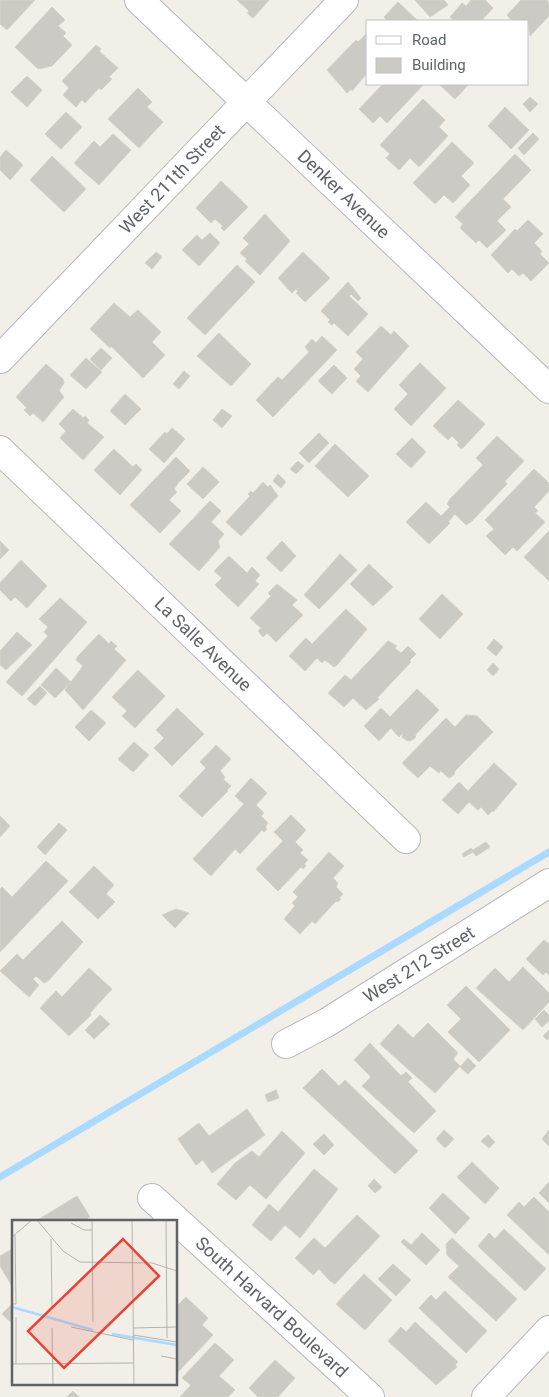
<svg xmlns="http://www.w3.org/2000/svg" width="549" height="1397" viewBox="0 0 549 1397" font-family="Roboto,sans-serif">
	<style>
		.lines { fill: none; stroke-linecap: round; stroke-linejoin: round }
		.stream { stroke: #aadaff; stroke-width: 7 }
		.building { fill: #cccac5; stroke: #d6d1c6 }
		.minor-casing { stroke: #b5b8bc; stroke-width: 30 }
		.minor { stroke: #fff; stroke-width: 28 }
		.labels { text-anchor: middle; stroke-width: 5; stroke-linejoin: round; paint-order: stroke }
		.street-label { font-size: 18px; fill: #5f6368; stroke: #fff }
		.inset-river { fill: none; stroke: #aadaff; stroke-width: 2.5 }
		.inset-road { fill: none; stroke: #b3b3b1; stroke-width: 1 }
		.view { fill: #ea4335; fill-opacity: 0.15; stroke: #ea4335; stroke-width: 2.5 }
		.inset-edge { fill: none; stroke: #5f6368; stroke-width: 2.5 }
	</style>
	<rect width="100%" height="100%" fill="#f1efe8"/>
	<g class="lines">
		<path class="stream" d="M0,1177L549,852"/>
	</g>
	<path class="building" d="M0,0H35L7,30L0,24Z
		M237,0H269L253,18L247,13L249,11Z
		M415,0H444L448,5L430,17Z
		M471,0H485L493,8L481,21H455L450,17L462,3L466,6Z
		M521,0H547L549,4V16L530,36L528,21H512L507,15Z
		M398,2L418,21H388L384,17Z
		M52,7L65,20L58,26L66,33L63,36L72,45L52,66L38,69L15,47Z
		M368,32V72L352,91L351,89L347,93L327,70L356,40L358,42Z
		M96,45L101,49L99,51L118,68L109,77L112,79L101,90L99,88L85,103L82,100L76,107L63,95L69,88L62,81Z
		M27,76L42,90L27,107L11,92Z
		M383,84H424L387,123L380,116L373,123L359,109Z
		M439,84H469L455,99Z
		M138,88L152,102L147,107L163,122L139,148L108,119Z
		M530,97L538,104L530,112L523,104Z
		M423,99L445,120L439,127L448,136L419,167L410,158L399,170L386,158L390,154L380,145Z
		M505,107L529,130L511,149L488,126Z
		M66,112L82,127L61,149L45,134Z
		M533,133L539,139L524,155L518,148Z
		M113,134L131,150L99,185L74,163L94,141L100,147Z
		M452,142L474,163L461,176L470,185L453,203L444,195L435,204L413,183Z
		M6,150L23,165L10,180L0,170V157Z
		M515,154L531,170L503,199L511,207L497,221L506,230L487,248L479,240L476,243L460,228L463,224L455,217Z
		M52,156L86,189L64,212L30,180Z
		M221,181L248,207L224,231L221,228L223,226L215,219L211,223L196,208Z
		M265,214L290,241L260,275L245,261L247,259L240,253L249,244L243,238Z
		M528,220L543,234L534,243L542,251L540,254L549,263L531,281L523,273L519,276L512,269L508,273L491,255L515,229L517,231Z
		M210,233L220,243L199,266L182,250L197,235L202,240Z
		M156,252L162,257L152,269L145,263Z
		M303,252L330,278L305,302L296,293L298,291L296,289L292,293L278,278Z
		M237,265L255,282L205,335L187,318Z
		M348,282L361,298L358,301L351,294L349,296L368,314L348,336L334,323L332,325L328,322L330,320L321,311Z
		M114,303L130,317L138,310L161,332L152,342L165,355L143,378L111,346L110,348L90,329Z
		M381,326L391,335L394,331L409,346L368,392L356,381L361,376L354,369L363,359L356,352Z
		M219,333L251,364L231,386L197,356Z
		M322,336L337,350L273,417L256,400L278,377L282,380L309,352L305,347L312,339L316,343Z
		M101,348L112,358L101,370L90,359Z
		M86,358L102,372L86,389L70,375Z
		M420,363L446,388L411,426L394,409L408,394L399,385Z
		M46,364L63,379L64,383L59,391L64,397L43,422L33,413L30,416L24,410L27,408L16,397Z
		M334,365L347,378L332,394L318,381Z
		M184,371L190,376L179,389L173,384Z
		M125,394L141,409L125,425L110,411Z
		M458,400L485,424L463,448H460L457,445L459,443L452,436L448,440L433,426Z
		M73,409L83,418L85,416L89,420L87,423L104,437L83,460L60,438L66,431L59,424Z
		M222,409L232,416L222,428L213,420Z
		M172,428L185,439L164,463L149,449L165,432L167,434Z
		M319,433L329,443L309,463L299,453Z
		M497,436L524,461L505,481L507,484L472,521L466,525L455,514L448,522L450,523L429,544L406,522L426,502L441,516L450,507L447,504L450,499L483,465L476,458Z
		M412,438L426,452L411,468L396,454Z
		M335,444L369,476L348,497L315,466Z
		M114,449L133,467L136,464L142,470L120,495L94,470Z
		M176,457L190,471L179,482L174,489L177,492L169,500L181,511L160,533L130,505Z
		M298,461L304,466L296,474L290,469Z
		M203,467L219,482L203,499L187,484Z
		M534,469L549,483V491L534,507L538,511L535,513L545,522L517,551L513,547L505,555L486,536L494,529L485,520Z
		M278,474L286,482L281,488L273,481Z
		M263,482L268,487L270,485L278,496L241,536L226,522L250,496L248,494L251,491L253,493Z
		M210,501L221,511L211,522L224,534L218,541L220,547L199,571L169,544Z
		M549,531V581L524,557Z
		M0,541L9,550L0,559Z
		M282,541L296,556L281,572L266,558Z
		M340,554L357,570L319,609L304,595Z
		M229,556L247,573L252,567L260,575L255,581L259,584L238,607L215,585L222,578L214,571Z
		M21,560L47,586L27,608L15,597L11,601L0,590V583Z
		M369,564L393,587L373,606L350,584Z
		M277,584L297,600L292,605L303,615L276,642L267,633L263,637L258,631L261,628L250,618L271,596L268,593Z
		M442,594L463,614L440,639L419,619Z
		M60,598L87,622L22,696L6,682L48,636L44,632L48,627L39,619Z
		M346,609L367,629L337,665L334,667L325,660L322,663L317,658L305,671L289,656L306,638L312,644Z
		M17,632L32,645L6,670L0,665V651Z
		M99,634L109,644L111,641L117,646L114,649L126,660L83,710L65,690L83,666L76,660L78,656Z
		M494,639L503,647L496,656L487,648Z
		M388,641L397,646L395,648L401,653L408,646L416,654L409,661L411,662L377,698L379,699L366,710L353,698L344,707L328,693L345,675L351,680Z
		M493,663L499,669L493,676L487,670Z
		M56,668L71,682L55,698L41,685Z
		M138,670L165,696L135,728L122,716L127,711L112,697Z
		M40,686L47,693L35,706L27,699Z
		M417,689L439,710L416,734L415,738L410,741L406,740L402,737L403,733L399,737L391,728L379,741L364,726L381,708L390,717Z
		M177,708L204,734L172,766L154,748L164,738L156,730Z
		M91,710L106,723L89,741L75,727Z
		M466,715L477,716L493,732L455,771L454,775L449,778L441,771L439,773L430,766L418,778L402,763L446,718L455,727Z
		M134,742L149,755L133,772L118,759Z
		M216,745L231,759L220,771L225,777L223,779L231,786L227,790L228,791L202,817L179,796L206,768L200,762Z
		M494,763L517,784L493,812L492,811L488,815L481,807L478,810L469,802L458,814L442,800L459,782L468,791Z
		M251,778L267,793L256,805L264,813L261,816L268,823L265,827L267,829L264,832L262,830L240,854L235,849L211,876L193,859L244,804L235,796Z
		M291,815L306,830L295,842L303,850L300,853L308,860L304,864L306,866L303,869L301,867L278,891L256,869L283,841L274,832Z
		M0,816L10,826L0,837Z
		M59,823L67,830L45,855L37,847Z
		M486,842L490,847L476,856L473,852L464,857L462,854L471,848L473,850Z
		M329,852L344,866L333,878L338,883L336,887L343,894L339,898L341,899L338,902L336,901L315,924L312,921L300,934L284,919L295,906L292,903L298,897L293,892Z
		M46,861L68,881L0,952V889L2,887L12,897Z
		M94,866L114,885L106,894L115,902L98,919L69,892Z
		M176,909L189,913L175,928L162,915Z
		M62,921L83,942L48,981L44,983L36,976L33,979L39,985L29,997L0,971L17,954L23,960Z
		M544,940L549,944V975L546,972L543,975L526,959Z
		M523,967L549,993V1002L523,1030L476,988L495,968L509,982Z
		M89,968L112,989L90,1013L91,1015L69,1036L40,1008L56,991L62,997Z
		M466,986L510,1030L479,1062L448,1032L461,1019L447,1005Z
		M544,1010L549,1015V1021L542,1027L535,1019Z
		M100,1015L110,1024L94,1039L85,1030Z
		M428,1023L458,1053L453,1059L460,1066L435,1093L380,1044L398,1024L413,1038Z
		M549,1030V1038L547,1040L543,1036Z
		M370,1043L401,1076L406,1072L412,1078L408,1082L436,1111L414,1133L362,1086L371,1077L354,1060Z
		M468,1058L476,1066L468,1074L460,1067Z
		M322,1069L339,1086L345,1080L418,1151L395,1174L303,1088Z
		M276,1090L279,1098L268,1102L265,1095Z
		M247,1109L265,1135L212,1173L203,1160L196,1165L178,1139L199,1123L209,1136Z
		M444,1130L454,1139L445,1148L436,1139Z
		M549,1130V1146L542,1139Z
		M282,1131L305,1153L266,1199L250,1185L236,1200L217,1184L235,1163L252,1151L259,1157Z
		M324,1134L334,1145L324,1155L313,1144Z
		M488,1135L495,1142L489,1148L481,1141Z
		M472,1162L499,1188L485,1204L457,1177Z
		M314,1169L338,1189L300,1238L285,1225L271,1241L252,1225L269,1204L278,1212Z
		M374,1179L382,1187L375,1193L368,1186Z
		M549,1182V1203L539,1193Z
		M443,1193L470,1218L455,1234L429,1208Z
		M77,1196L90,1217L83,1221H36Z
		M534,1197L549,1212V1255L507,1215L519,1202L524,1207Z
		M357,1215L380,1236L335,1284L329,1280L319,1269L313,1275L295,1258L314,1238L325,1248Z
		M504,1229L546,1269L525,1291L478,1246L489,1233L495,1239Z
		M422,1233L440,1250L426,1265L401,1242L404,1239L411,1245Z
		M452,1238L517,1299L496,1321L448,1277L459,1266L447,1255L446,1244Z
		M14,1248V1285L12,1286L0,1266V1256Z
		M393,1264L411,1280L396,1296L378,1279Z
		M364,1274L392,1300L365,1330L336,1304Z
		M445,1291L487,1331L466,1353L419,1308L431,1295L436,1300Z
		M186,1297L208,1318L202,1325L213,1335L176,1374V1307Z
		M11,1305L14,1307V1325L2,1314Z
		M415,1322L458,1362L455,1365L457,1367L436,1385L388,1341L401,1327L406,1332Z
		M215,1343L234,1360L219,1376L235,1390L228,1397H180L191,1385L182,1378Z
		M275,1360L295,1378L278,1397H258L249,1388Z
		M73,1391L79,1397H67Z"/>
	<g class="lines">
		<defs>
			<g id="minor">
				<path id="s1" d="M139,0L549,389"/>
				<path id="s2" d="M0,359L344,0"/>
				<path id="s3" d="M0,450L406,839"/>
				<path id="s4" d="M286,1044L326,1023L549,883"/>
				<path id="s5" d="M152,1198L370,1397"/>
				<path d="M486,1397L549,1330"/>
			</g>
		</defs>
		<use href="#minor" class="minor-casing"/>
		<use href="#minor" class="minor"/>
	</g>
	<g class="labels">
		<g class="street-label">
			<text dy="6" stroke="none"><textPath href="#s2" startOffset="249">West 211th Street</textPath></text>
			<text dy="6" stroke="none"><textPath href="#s1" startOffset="282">Denker Avenue</textPath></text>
			<text dy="6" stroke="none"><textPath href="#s3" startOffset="281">La Salle Avenue</textPath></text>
			<text dy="6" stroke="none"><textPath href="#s4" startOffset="155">West 212 Street</textPath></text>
			<text dy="6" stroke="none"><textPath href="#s5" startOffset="162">South Harvard Boulevard</textPath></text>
		</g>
	</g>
	<g transform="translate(12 1220)">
		<rect width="165" height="165" fill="#f1efe8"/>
		<path class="inset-river" d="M0,87L81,110M100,114L165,125"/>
		<path class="inset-road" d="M25,0L51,31L68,42L140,43L165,51M80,0L81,102M120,0L122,165M154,0L155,118M59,3L72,10H80M0,17L20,0M39,19L40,87M0,84H4L3,15M4,97V144M59,107L121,120M40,108L41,165M121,108L165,107M121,115L165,122M149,136L165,139M0,144L121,143"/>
		<path class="view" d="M111,19L147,56L52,148L16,111Z"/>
		<rect width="165" height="165" class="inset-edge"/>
	</g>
	<rect x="366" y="20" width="162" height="65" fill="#ffffff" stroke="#bfc1c3"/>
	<rect x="376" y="36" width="25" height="8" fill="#ffffff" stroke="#bfc1c3"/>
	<text x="412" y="45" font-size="15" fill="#5f6368">Road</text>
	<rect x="376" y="58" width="25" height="15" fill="#cccac5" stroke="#bfc1c3"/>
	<text x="412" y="70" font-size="15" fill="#5f6368">Building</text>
</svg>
